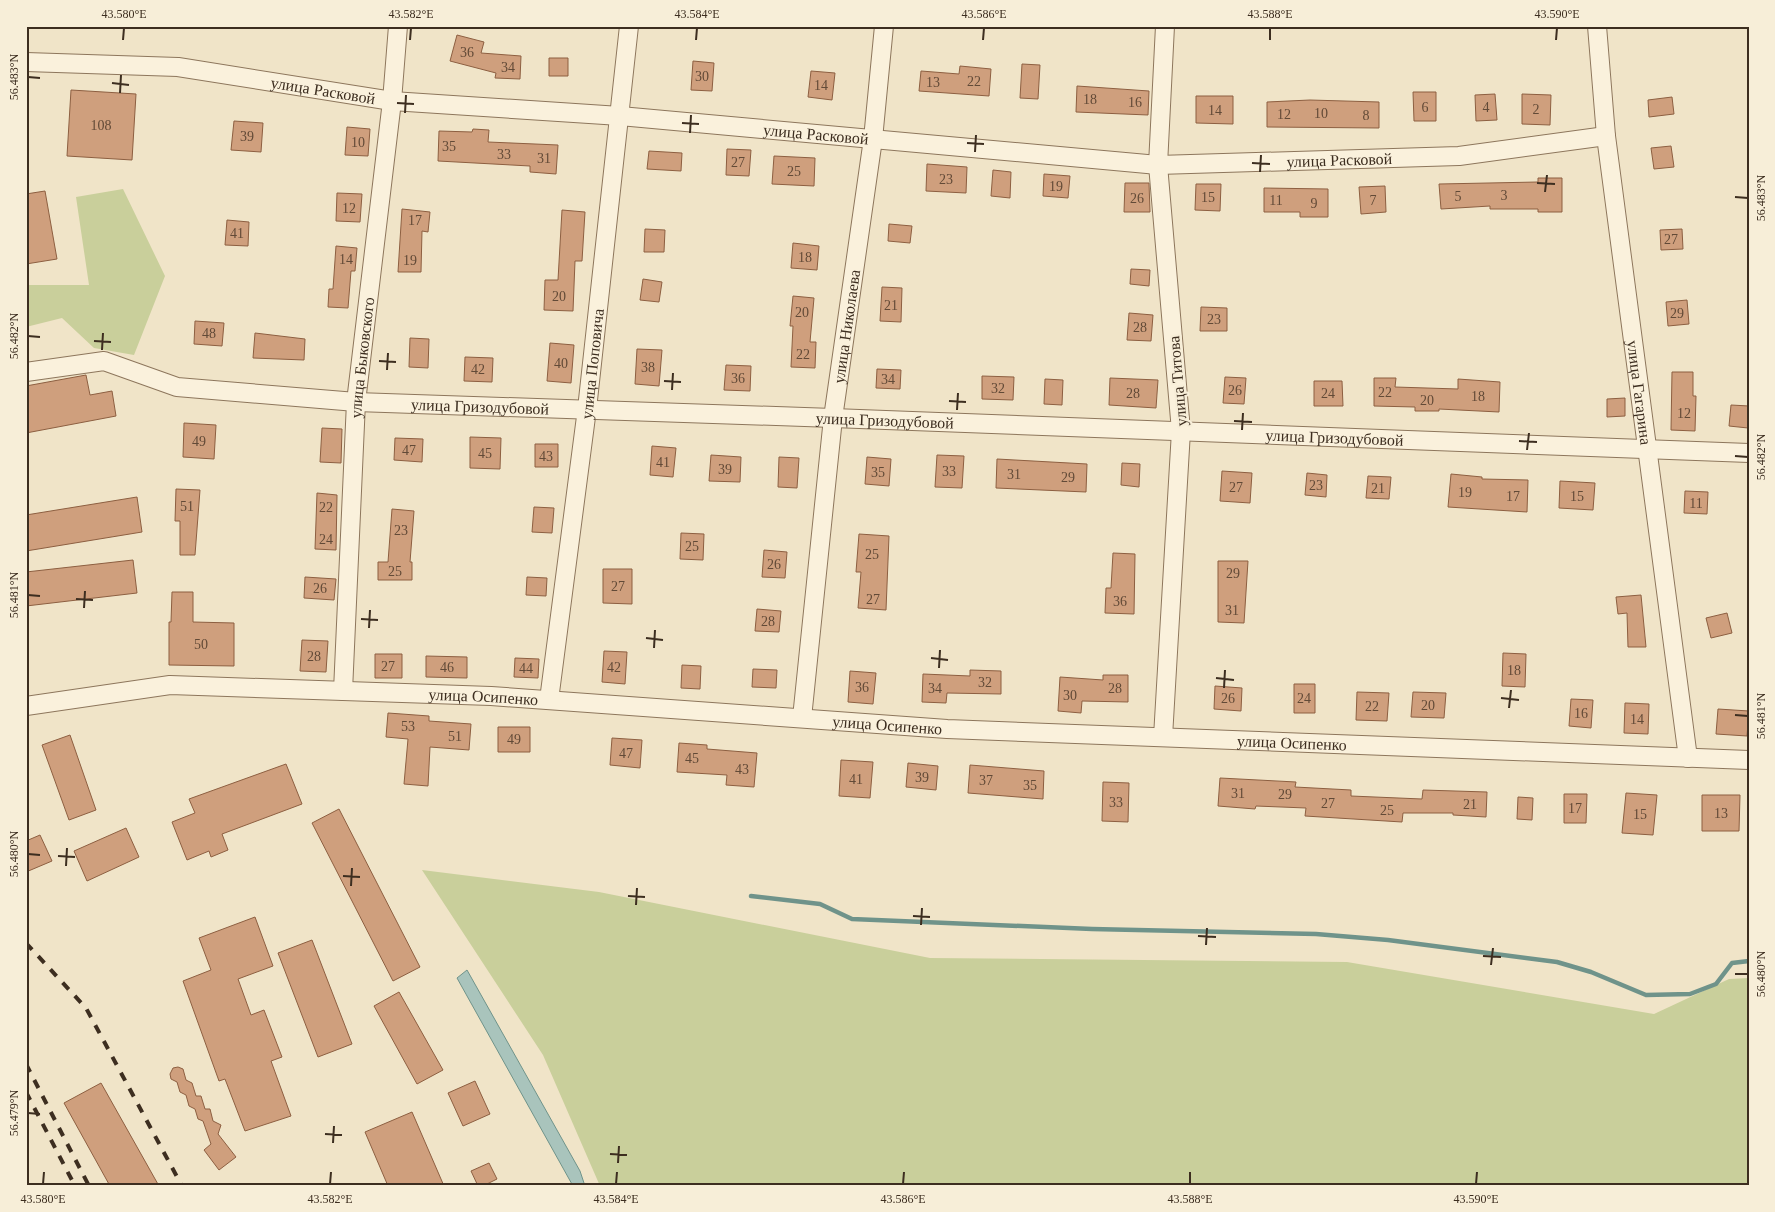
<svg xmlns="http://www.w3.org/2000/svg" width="1775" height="1212" viewBox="0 0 1775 1212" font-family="Georgia,serif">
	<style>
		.green { fill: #c9cf9b }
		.water { fill: #a9c4bc; stroke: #6f938a }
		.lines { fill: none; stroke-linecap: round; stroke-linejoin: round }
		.stream { stroke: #6f938a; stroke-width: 4.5 }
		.building { fill: #cf9f7d; stroke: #8d5f41 }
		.street-casing { stroke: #8d765c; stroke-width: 20 }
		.street { stroke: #faf1dc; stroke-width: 18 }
		.rail { stroke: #3d2e20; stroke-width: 4; stroke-dasharray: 9 9; stroke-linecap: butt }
		.ticks { fill: none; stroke: #3d2e20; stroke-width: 2 }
		.labels { text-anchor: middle; stroke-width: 4.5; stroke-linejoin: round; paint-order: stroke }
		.number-label { font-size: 14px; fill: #624a37 }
		.street-label { font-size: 16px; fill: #3d2e20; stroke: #f7eed8 }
		.neatline { fill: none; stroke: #3d2e20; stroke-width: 2 }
		.ticks-label { font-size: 12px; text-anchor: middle; fill: #3d2e20 }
	</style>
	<rect width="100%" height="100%" fill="#f0e4c8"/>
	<path class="green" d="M123,189L165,276L134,355L94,348L62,318L26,327V285H89L76,197Z
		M422,870L599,892L930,958L1347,962L1654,1014L1729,979L1749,978V1186H600L543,1055Z"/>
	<path class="water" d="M467,970L580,1171L585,1186H573L457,978Z"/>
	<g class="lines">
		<path class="stream" d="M751,896L820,904L852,919L1092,929L1316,934L1388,940L1557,962L1591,972L1646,995L1690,994L1716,984L1732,963L1749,961"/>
	</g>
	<path class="building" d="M457,35L484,42L481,53L521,56L520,79L495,78L496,73L450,61Z
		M549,58H568V76H549Z
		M693,61L714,63L712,91L691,90Z
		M1022,64L1040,65L1038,99L1020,98Z
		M960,66L991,69L989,96L919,91L921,71L959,74Z
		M811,71L835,73L832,100L808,97Z
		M1077,86L1149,91L1148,115L1076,112Z
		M71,90L136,94L132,160L67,156Z
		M1413,92H1436V121H1414Z
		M1495,94L1497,120L1476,121L1475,95Z
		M1522,94L1551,95L1550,125L1522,124Z
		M1196,96H1233V124L1196,123Z
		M1672,97L1674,114L1649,117L1648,100Z
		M1310,100L1379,102V128L1267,127V102Z
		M234,121L263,123L261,152L231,150Z
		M347,127L370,129L368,156L345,155Z
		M473,129L489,130L488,142L558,145L556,174L530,172V166L438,161L439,131L472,132Z
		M1671,146L1674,167L1654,169L1651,148Z
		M727,149L751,150L749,176L726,175Z
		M649,151L682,153L681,171L647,169Z
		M774,156L815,158L814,186L772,184Z
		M927,164L967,167L966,193L926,191Z
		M993,170L1011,172L1010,198L991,196Z
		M1044,174L1070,176L1068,198L1043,196Z
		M1538,178H1562V212H1538V209H1490V206L1441,209L1439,184L1538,182Z
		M1125,183H1149L1150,212H1124Z
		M1196,184H1221L1220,211L1195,210Z
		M1385,186L1386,212L1361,214L1359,187Z
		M1264,188L1328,189V217H1300V212H1264Z
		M45,191L57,259L26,264V194Z
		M337,193L362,194L360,222L336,221Z
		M402,209L430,212L428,232L422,231L421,272H398Z
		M562,210L585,212L582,261H575L573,311L544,310L545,280H558Z
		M227,220L249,222L248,246L225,245Z
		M889,224L912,226L910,243L888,241Z
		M645,229L665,230L664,252H644Z
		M1682,229L1683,249L1661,250L1660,230Z
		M793,243L819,246L817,270L791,268Z
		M336,246L357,248L355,271H351L348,308L328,307L329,289H333Z
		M1131,269L1150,270L1149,286L1130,284Z
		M643,279L662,282L659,302L640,300Z
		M882,287L902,288L901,322L880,321Z
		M793,296L814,298L810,342H816L815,368L791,367L793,326H790Z
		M1687,300L1689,324L1668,326L1666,302Z
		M1201,307L1227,308V331H1200Z
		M1129,313L1153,315L1151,341L1127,340Z
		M195,321L224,323L222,346L194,344Z
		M255,333L305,339L304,360L253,358Z
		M410,338L429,339L428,368L409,367Z
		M550,343L574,345L571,383L547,381Z
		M637,349L662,350L659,386L635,384Z
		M465,357L493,358L492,382L464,381Z
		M726,365L751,366L750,391L724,390Z
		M877,369L901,370L900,389L876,388Z
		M1672,372H1693V396H1696L1695,431L1671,430Z
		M86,375L90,395L112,391L116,416L26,433V386Z
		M982,376L1014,377L1013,400L982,399Z
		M1225,377L1246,378L1244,404L1223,403Z
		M1110,378L1158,380L1156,408L1109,405Z
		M1374,378H1396L1395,387L1458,389V379L1500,382L1499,412L1439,409V411H1415V407L1374,406Z
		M1045,379L1063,380L1062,405L1044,404Z
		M1314,381H1342L1343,406H1314Z
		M1625,398V416L1607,417V399Z
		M1731,405L1749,406L1748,428L1729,426Z
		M184,423L216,425L214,459L183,457Z
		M322,428L342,429L341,463L320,462Z
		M470,437L501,438L500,469L470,468Z
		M395,438L423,439L422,462L394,460Z
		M535,444H558V467H535Z
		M652,446L676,448L673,477L650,475Z
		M711,455L741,457L740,482L709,481Z
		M937,455L964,456L962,488L935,487Z
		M779,457L799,458L797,488L778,487Z
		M867,457L891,459L889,486L865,484Z
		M997,459L1087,464L1086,492L996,488Z
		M1122,463L1140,464L1139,487L1121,485Z
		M1222,471L1252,473L1250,503L1220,501Z
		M1307,473L1327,475L1326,497L1305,495Z
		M1451,474L1482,477V479L1528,480L1527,512L1448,507Z
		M1368,476L1391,477L1389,499L1366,498Z
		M1560,481L1595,483L1593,510L1559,508Z
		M176,489L200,490L195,555H180V521H175Z
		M1685,491L1708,492L1707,514L1684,513Z
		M317,493L337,495L336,550L315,549Z
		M137,497L142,532L26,551V515Z
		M534,507L554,508L552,533L532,532Z
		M392,509L414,511L410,562H412V580H378V562H388Z
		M681,533L704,534L703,560L680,559Z
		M859,534L889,536L886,610L858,608L861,572H856Z
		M764,550L787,552L785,578L762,577Z
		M1113,553L1135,554L1134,614L1105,613L1106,588H1111Z
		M133,560L137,593L26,606V572Z
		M1218,561H1248L1244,623L1218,622Z
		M603,569H632V604L603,603Z
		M305,577L336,579L334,600L304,598Z
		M527,577L547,578L546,596L526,595Z
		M172,592H193V622L234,623V666L169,665V622H171Z
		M1641,595L1646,647H1628L1627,613L1618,614L1616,597Z
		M757,609L781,611L779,632L755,631Z
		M1727,613L1732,633L1711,638L1706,618Z
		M302,640L328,641L326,672L300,671Z
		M604,651L627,652L625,684L602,682Z
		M1503,653L1526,654L1525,687L1502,686Z
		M375,654H402V678H375Z
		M426,656L467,657V678L426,677Z
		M515,658L539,659L538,678L514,677Z
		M682,665L701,666L700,689L681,688Z
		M753,669L777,670L776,688L752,687Z
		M970,670L1001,671V694L947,693L946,703L922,702L923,674L970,676Z
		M850,671L876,673L873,704L848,702Z
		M1103,675H1128V702L1082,701L1081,713L1058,711L1060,677L1103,680Z
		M1294,684H1315V713H1294Z
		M1215,686L1242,688L1241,711L1214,709Z
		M1357,692L1389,693L1387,721L1356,720Z
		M1413,692L1446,693L1444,718L1411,717Z
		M1571,699L1593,700L1591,728L1569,726Z
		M1625,703L1649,704L1648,734L1624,733Z
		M1718,709L1749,711L1747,736L1716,734Z
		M388,713L429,716V721L471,724L469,750L430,747L428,786L404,784L408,739L386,737Z
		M498,727H530V752H498Z
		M70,735L96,810L69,820L42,745Z
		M612,738L642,740L640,768L610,765Z
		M679,743L707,745V749L757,753L754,787L726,785L727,775L677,772Z
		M841,760L873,762L870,798L839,796Z
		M908,763L938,766L936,790L906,787Z
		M286,764L302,804L222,834L228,850L211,857L209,851L187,860L172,822L195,813L189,799Z
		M970,765L1044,771L1043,799L968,793Z
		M1220,778L1296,782L1295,787L1351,790V796L1422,799L1423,790L1487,792L1486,817L1453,815V813H1403L1402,822L1305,816L1306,808L1256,806L1255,809L1218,806Z
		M1103,782L1129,783L1128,822L1102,821Z
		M1626,793L1657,795L1653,835L1622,833Z
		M1564,794H1587L1586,823H1564Z
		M1702,795H1740L1739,831H1702Z
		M1518,797L1533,798L1532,820L1517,819Z
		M339,809L420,967L393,981L312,823Z
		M126,828L139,857L87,881L74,851Z
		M40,835L52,861L26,872V841Z
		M255,917L273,966L238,979L251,1015L264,1010L282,1057L271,1061L291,1116L245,1131L225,1079L219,1081L183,981L211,970L199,938Z
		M312,940L352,1044L318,1057L278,953Z
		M399,992L443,1070L417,1084L374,1006Z
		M178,1067L183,1069L186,1080L192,1083L196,1096H201L205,1109H210L213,1121L221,1125L218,1134L236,1157L219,1170L204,1150L211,1144L203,1121L198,1119L195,1109L189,1106L186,1095L180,1092L177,1082L171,1079L170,1074L173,1068Z
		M475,1081L490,1114L463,1126L448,1093Z
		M101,1083L159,1186H110L64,1103Z
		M412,1112L444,1186H388L365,1132Z
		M489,1163L497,1179L483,1186H478L471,1171Z"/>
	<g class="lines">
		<defs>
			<g id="street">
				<path id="s1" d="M1597,26L1606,136L1688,758"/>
				<path id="s2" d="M26,62L178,67L392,101L620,116L1158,165L1459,156L1606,136"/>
				<path id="s3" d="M26,372L104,361L177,387L356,402L833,418L1749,453"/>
				<path id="s4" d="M343,691L356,402L392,101L398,26"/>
				<path id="s5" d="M549,700L587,409L629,26"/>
				<path id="s6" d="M26,706L170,685L491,696L947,729L1749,760"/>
				<path id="s7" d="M802,718L833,418L873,139L884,26"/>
				<path d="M1163,737L1181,431L1158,165L1165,26"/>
			</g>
		</defs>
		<use href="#street" class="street-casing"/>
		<use href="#street" class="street"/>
		<path class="rail" d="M26,943L86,1008L182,1186
			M26,1064L89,1186
			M26,1092L75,1186"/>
	</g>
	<path class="ticks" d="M123,40L124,28M410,40L411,28M696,40L697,28M983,40L984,28M1270,40V28M1556,40L1557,28M28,77L40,78M112,83L129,85M120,93L121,75M397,103L414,104M405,113L406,95M682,123L699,124M690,133L691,115M967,143L984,144M975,152L976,135M1252,163L1270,164M1260,172L1261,155M1537,183L1555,184M1545,192L1547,175M1735,197L1748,198M28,336L40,337M94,341L111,342M102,350L103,333M379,361L396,362M387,370L388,353M664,381L681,382M672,390L673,373M949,401L966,402M957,410L958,393M1234,421L1252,422M1242,430L1243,413M1519,441L1537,442M1527,450L1529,433M1735,456L1748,457M28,595L40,596M76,599L93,600M84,608L85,591M361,619L378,620M369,628L370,610M646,638L663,640M654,648L655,630M931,658L948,660M939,668L940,650M1216,678L1234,680M1224,688L1225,670M1501,698L1519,700M1509,708L1511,690M1735,715L1748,716M28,854L40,855M58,856L75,857M66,866L67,848M343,876L360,877M351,886L352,868M628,896L645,897M636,905L637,888M913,916L930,917M921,925L922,908M1198,936L1216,937M1206,945L1207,928M1483,956L1501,957M1491,965L1493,948M1735,974H1748M28,1113L40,1114M325,1134L342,1135M333,1143L334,1126M610,1154L627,1155M618,1163L619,1146M43,1184L44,1172M330,1184L331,1172M616,1184L617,1172M903,1184L904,1172M1190,1184V1172M1476,1184L1477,1172"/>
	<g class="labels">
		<g class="number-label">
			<text x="467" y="57">36</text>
			<text x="508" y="72">34</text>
			<text x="702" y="81">30</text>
			<text x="974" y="86">22</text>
			<text x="933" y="87">13</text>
			<text x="821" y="90">14</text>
			<text x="1090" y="104">18</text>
			<text x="1135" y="107">16</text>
			<text x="1425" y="112">6</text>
			<text x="1486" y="112">4</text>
			<text x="1536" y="114">2</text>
			<text x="1215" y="115">14</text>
			<text x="1321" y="118">10</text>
			<text x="1284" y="119">12</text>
			<text x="1366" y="120">8</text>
			<text x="101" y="130">108</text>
			<text x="247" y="141">39</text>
			<text x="358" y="147">10</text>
			<text x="449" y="151">35</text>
			<text x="504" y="159">33</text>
			<text x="544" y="163">31</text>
			<text x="738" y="167">27</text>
			<text x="794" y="176">25</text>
			<text x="946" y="184">23</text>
			<text x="1056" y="191">19</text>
			<text x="1504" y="200">3</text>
			<text x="1458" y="201">5</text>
			<text x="1208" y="202">15</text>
			<text x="1137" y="203">26</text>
			<text x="1276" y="205">11</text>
			<text x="1373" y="205">7</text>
			<text x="1314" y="208">9</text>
			<text x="349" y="213">12</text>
			<text x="415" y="225">17</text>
			<text x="237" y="238">41</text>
			<text x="1671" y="244">27</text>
			<text x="805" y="262">18</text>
			<text x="346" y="264">14</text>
			<text x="410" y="265">19</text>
			<text x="559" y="301">20</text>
			<text x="891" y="310">21</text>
			<text x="802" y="317">20</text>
			<text x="1677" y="318">29</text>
			<text x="1214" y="324">23</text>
			<text x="1140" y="332">28</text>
			<text x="209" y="338">48</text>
			<text x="803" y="359">22</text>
			<text x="561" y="368">40</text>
			<text x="648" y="372">38</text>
			<text x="478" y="374">42</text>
			<text x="738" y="383">36</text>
			<text x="888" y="384">34</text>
			<text x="998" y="393">32</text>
			<text x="1235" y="395">26</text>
			<text x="1385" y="397">22</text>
			<text x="1133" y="398">28</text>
			<text x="1328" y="398">24</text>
			<text x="1478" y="401">18</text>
			<text x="1427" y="405">20</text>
			<text x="1684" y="418">12</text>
			<text x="199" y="446">49</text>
			<text x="409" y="455">47</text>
			<text x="485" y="458">45</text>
			<text x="546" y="461">43</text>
			<text x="663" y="467">41</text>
			<text x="725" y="474">39</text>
			<text x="949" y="476">33</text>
			<text x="878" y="477">35</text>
			<text x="1014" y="479">31</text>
			<text x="1068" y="482">29</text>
			<text x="1316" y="490">23</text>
			<text x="1236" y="492">27</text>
			<text x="1378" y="493">21</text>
			<text x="1465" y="497">19</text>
			<text x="1513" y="501">17</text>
			<text x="1577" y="501">15</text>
			<text x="1696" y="508">11</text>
			<text x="187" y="511">51</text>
			<text x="326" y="512">22</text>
			<text x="401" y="535">23</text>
			<text x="326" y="544">24</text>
			<text x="692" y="551">25</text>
			<text x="872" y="559">25</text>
			<text x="774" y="569">26</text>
			<text x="395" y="576">25</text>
			<text x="1233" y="578">29</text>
			<text x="618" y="591">27</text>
			<text x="320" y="593">26</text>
			<text x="873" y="604">27</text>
			<text x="1120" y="606">36</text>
			<text x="1232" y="615">31</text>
			<text x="768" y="626">28</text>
			<text x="201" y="649">50</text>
			<text x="314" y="661">28</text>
			<text x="388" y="671">27</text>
			<text x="447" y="672">46</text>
			<text x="614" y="672">42</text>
			<text x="526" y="673">44</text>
			<text x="1514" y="675">18</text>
			<text x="985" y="687">32</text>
			<text x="862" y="692">36</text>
			<text x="935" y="693">34</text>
			<text x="1115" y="693">28</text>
			<text x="1070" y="700">30</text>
			<text x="1228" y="703">26</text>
			<text x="1304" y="703">24</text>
			<text x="1428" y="710">20</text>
			<text x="1372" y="711">22</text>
			<text x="1581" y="718">16</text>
			<text x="1637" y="724">14</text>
			<text x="408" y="731">53</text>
			<text x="455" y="741">51</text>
			<text x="514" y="744">49</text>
			<text x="626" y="758">47</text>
			<text x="692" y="763">45</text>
			<text x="742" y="774">43</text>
			<text x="922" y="782">39</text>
			<text x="856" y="784">41</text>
			<text x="986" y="785">37</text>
			<text x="1030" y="790">35</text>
			<text x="1238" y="798">31</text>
			<text x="1285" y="799">29</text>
			<text x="1116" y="807">33</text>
			<text x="1328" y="808">27</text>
			<text x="1470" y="809">21</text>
			<text x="1575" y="813">17</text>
			<text x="1387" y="815">25</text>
			<text x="1721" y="818">13</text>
			<text x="1640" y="819">15</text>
		</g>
		<g class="street-label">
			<text dy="6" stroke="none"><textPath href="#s2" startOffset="299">улица Расковой</textPath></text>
			<text dy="6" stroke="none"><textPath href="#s2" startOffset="794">улица Расковой</textPath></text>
			<text dy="6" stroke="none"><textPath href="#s2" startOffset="1319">улица Расковой</textPath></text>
			<text dy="6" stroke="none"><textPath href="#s7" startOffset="394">улица Николаева</textPath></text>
			<text dy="6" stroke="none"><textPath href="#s4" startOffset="334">улица Быковского</textPath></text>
			<text dy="6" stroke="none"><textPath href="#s5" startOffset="339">улица Поповича</textPath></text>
			<text transform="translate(1177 381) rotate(-95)" y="6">улица Титова</text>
			<text dy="6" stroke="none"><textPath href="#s1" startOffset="369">улица Гагарина</textPath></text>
			<text dy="6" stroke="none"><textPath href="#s3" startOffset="460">улица Гризодубовой</textPath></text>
			<text dy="6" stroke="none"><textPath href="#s3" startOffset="865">улица Гризодубовой</textPath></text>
			<text dy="6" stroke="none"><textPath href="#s3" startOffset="1315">улица Гризодубовой</textPath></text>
			<text dy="6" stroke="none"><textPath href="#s6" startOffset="459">улица Осипенко</textPath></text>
			<text dy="6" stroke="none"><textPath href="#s6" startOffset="864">улица Осипенко</textPath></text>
			<text dy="6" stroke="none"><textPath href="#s6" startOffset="1269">улица Осипенко</textPath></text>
		</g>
	</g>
	<rect width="1775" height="1212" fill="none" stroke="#f7eed8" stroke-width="55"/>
	<rect x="28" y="28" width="1720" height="1156" class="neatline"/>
	<g class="ticks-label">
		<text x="124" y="18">43.580°E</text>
		<text x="411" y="18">43.582°E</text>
		<text x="697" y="18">43.584°E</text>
		<text x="984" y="18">43.586°E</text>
		<text x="1270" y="18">43.588°E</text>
		<text x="1557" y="18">43.590°E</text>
		<text transform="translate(14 77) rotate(-90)" y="4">56.483°N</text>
		<text transform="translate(1761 198) rotate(-90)" y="4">56.483°N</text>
		<text transform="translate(14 336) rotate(-90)" y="4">56.482°N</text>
		<text transform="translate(1761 457) rotate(-90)" y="4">56.482°N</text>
		<text transform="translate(14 595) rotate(-90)" y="4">56.481°N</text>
		<text transform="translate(1761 716) rotate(-90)" y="4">56.481°N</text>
		<text transform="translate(14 854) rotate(-90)" y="4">56.480°N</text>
		<text transform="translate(1761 974) rotate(-90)" y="4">56.480°N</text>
		<text transform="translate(14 1113) rotate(-90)" y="4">56.479°N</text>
		<text x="43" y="1203">43.580°E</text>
		<text x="330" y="1203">43.582°E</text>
		<text x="616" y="1203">43.584°E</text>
		<text x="903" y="1203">43.586°E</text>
		<text x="1190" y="1203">43.588°E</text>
		<text x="1476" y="1203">43.590°E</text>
	</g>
</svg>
